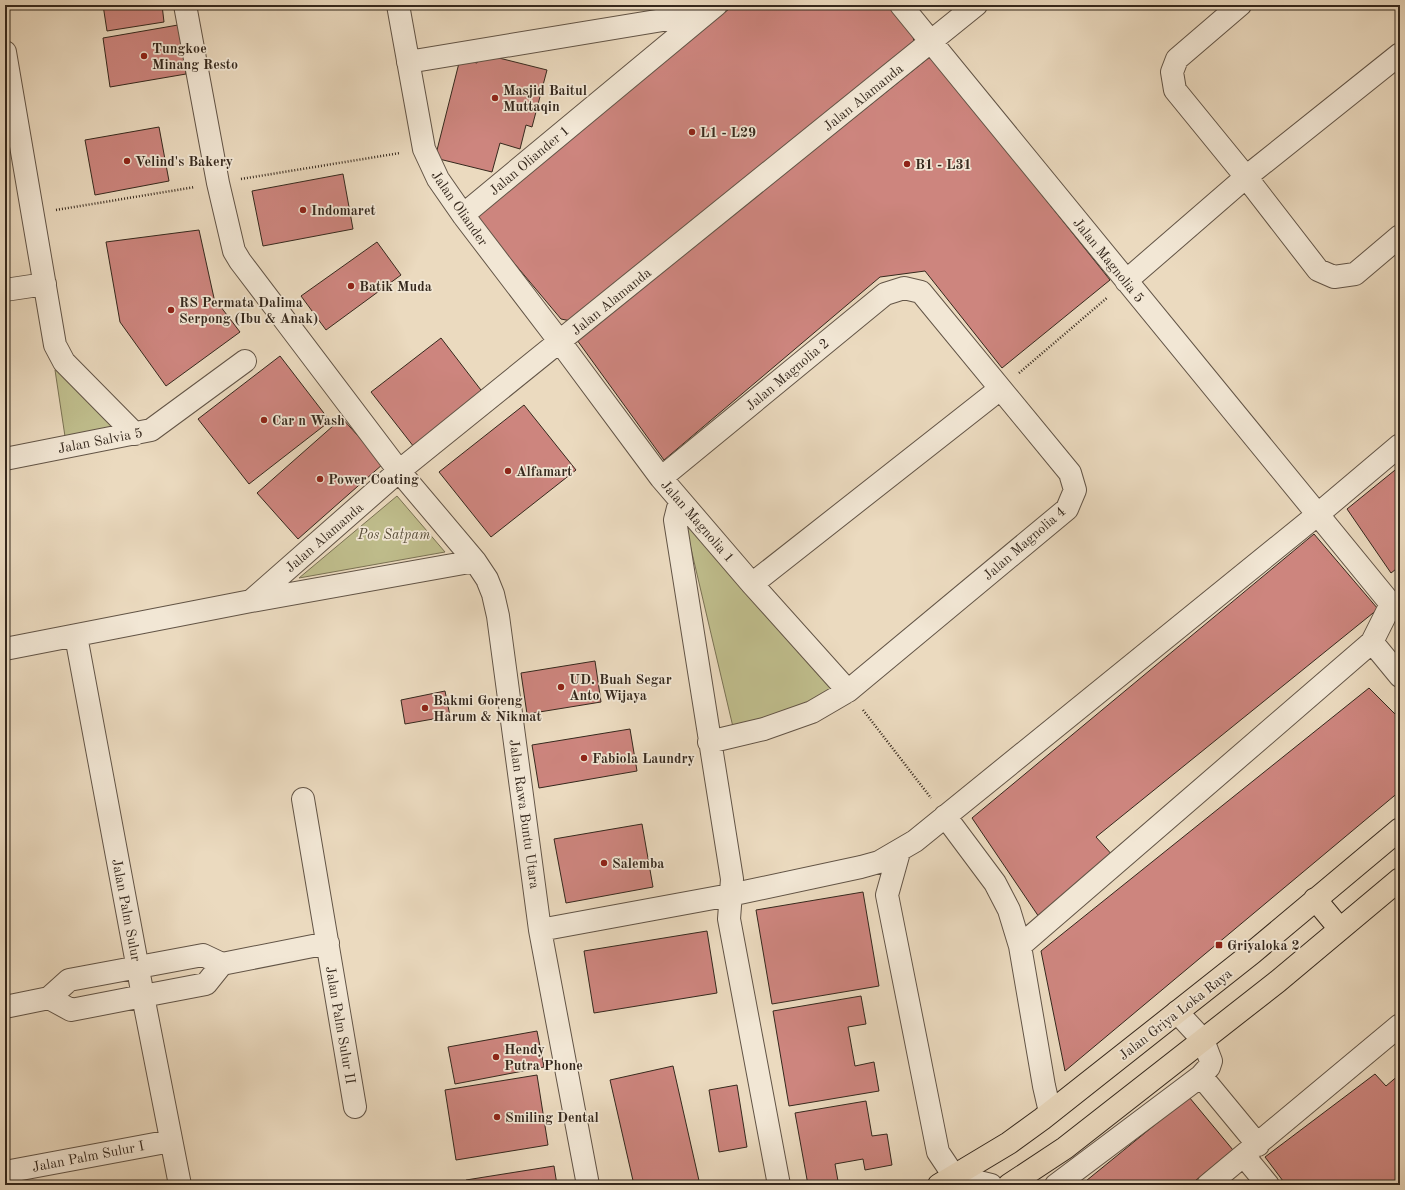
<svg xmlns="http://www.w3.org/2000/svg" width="1405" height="1190" viewBox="0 0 1405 1190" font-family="'Old Standard TT',serif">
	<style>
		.green { fill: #bfbd8c; stroke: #7a7254 }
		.building { fill: #cd857e; stroke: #35281d }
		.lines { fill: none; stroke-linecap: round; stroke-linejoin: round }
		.minor-casing { stroke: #625446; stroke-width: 24 }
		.major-casing { stroke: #35281d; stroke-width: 24 }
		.path { stroke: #35281d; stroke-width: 2.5; stroke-dasharray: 1 2; stroke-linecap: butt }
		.minor { stroke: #f2e7d5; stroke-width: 22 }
		.major { stroke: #ebdabf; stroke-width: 22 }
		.poi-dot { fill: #8f2418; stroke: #f2e7d5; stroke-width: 1.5 }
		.labels { text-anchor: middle; stroke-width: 3.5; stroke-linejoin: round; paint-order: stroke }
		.poi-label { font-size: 14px; font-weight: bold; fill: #35281d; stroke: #f2e7d5; text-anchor: start }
		.street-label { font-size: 14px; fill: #35281d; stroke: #f2e7d5 }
		.park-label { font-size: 14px; font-style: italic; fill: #584d39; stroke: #f2e7d5 }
	</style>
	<rect width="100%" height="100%" fill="#ebdabf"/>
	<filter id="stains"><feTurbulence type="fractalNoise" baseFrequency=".005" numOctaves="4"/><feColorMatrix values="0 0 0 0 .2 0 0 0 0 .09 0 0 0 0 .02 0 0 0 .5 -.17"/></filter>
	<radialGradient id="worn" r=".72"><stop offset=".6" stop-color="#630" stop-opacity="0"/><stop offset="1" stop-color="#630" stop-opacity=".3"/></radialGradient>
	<path class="green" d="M61,366L124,431L66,443L55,370Z
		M397,496L445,552L299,578Z
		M684,519L836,693L812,706L733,727Z"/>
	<path class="building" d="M103,5H162L164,22L107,31Z
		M734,5H891L912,30L914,42L571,321L561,319L472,213Z
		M178,25L186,74L110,87L103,38Z
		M479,53L547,70L532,127L526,125L520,149L500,143L492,172L435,158L460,59L477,63Z
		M931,56L1110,280L1002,368L925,271L880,277L664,460L577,340Z
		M159,127L169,181L95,195L85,140Z
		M343,174L353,229L263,246L252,191Z
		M199,230L214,298L240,332L166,386L120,322L106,242Z
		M377,242L401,275L326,330L301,296Z
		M441,338L484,394L414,447L371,392Z
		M280,356L330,421L249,484L198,419Z
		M524,405L576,470L491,537L439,472Z
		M342,418L383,464L298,539L257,493Z
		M1400,466V566L1391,573L1347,509Z
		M1314,534L1378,609L1096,837L1114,857L1039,917L972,818Z
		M1400,613V626L1393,618Z
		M595,661L601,702L527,714L521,673Z
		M1369,688L1400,719V791L1065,1071L1041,951Z
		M445,691L450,716L405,724L401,700Z
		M630,729L637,771L539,788L532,745Z
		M642,824L653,887L566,903L554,839Z
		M863,892L879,986L772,1004L756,910Z
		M707,931L717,993L594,1013L584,951Z
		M861,996L866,1024L848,1027L855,1066L874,1062L879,1091L789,1106L773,1011Z
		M537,1031L544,1067L455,1084L448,1047Z
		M673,1066L700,1185H634L610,1080Z
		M1375,1074L1386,1086L1400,1074V1185H1286L1265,1157Z
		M537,1075L548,1145L456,1160L445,1090Z
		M737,1085L747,1147L719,1152L709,1090Z
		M1189,1097L1233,1150L1190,1185H1081Z
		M866,1101L872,1136L887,1134L892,1165L865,1170L863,1159L835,1164L838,1181L816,1185H808L795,1113Z
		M554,1166L557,1185H467L466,1180Z"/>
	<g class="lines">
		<defs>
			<path id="minor" d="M185,5L218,183L234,251L240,261L399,471L475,561L487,579L493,594L498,616L540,930L588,1185
				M398,5L424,149L438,179L463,215L560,342L661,478L752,584L848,691
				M901,5L1391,604L1372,642L1020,946
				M1240,5L1177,59L1172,72L1175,90L1246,177L1318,270L1334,277L1355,274L1400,236
				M5,52L55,345L64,362L135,434
				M408,62L705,13
				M463,215L716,5
				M1126,281L1246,177L1400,54
				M5,290L45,284
				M5,459L151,430L245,361
				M661,478L885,294L904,288L921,292L1070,473L1075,490L1067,509L848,691L812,712L764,729L709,742
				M683,504L678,508L675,520L732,879L729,919L779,1185
				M752,584L1000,389
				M251,601L399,471L976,5
				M76,636L143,996L180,1185
				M1372,642L1400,676
				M5,649L251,601L475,561
				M303,799L355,1107
				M945,816L995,883L1009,910L1020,946L1044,1086L1050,1112
				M899,852L887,895L938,1152L954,1176L991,1185
				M540,930L730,895L861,867L879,862L915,841L1317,515L1400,445
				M49,998L71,1010L143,996L206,984L222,964
				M5,1007L49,998L69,980L203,955L222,964L328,943
				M1201,1076L1258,1145
				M1244,1156L1268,1185
				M5,1172L171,1141
				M1056,1185L1201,1076L1209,1067L1211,1061L1203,1040L1177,1012
				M1208,1185L1400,1025"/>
			<path id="major" d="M1315,899L1340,929
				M939,1185L1009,1143L1042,1119L1252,953L1400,829
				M1009,1185L1065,1148L1277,982L1400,879"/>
		</defs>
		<use href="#minor" class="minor-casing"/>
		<use href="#major" class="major-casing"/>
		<path class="path" d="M241,179L400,153
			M56,210L195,187
			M1019,373L1108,297
			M863,710L931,798"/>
		<use href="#minor" class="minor"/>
		<use href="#major" class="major"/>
	</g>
	<g class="poi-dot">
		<circle cx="144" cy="56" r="4"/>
		<circle cx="495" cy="98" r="4"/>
		<circle cx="692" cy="132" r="4"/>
		<circle cx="127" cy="161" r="4"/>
		<circle cx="907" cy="164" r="4"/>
		<circle cx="303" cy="210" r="4"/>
		<circle cx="351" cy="286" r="4"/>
		<circle cx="171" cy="310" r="4"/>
		<circle cx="264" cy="420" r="4"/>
		<circle cx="508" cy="471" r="4"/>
		<circle cx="320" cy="479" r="4"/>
		<circle cx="561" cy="687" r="4"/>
		<circle cx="425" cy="708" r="4"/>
		<circle cx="584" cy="758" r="4"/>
		<circle cx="604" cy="863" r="4"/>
		<rect x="1215" y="941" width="8" height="8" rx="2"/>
		<circle cx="496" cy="1057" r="4"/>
		<circle cx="497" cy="1117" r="4"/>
	</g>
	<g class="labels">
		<g class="poi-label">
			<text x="152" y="53">Tungkoe<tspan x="152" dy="16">Minang Resto</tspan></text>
			<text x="503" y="95">Masjid Baitul<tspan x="503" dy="16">Muttaqin</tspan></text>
			<text x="700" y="137">L1 - L29</text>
			<text x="135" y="166">Velind's Bakery</text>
			<text x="915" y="169">B1 - L31</text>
			<text x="311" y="215">Indomaret</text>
			<text x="359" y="291">Batik Muda</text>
			<text x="179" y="307">RS Permata Dalima<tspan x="179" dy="16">Serpong (Ibu &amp; Anak)</tspan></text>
			<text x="272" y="425">Car n Wash</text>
			<text x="516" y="476">Alfamart</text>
			<text x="328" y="484">Power Coating</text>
			<text x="569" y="684">UD. Buah Segar<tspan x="569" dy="16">Anto Wijaya</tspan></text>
			<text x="433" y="705">Bakmi Goreng<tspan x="433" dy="16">Harum &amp; Nikmat</tspan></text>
			<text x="592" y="763">Fabiola Laundry</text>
			<text x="612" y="868">Salemba</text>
			<text x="1227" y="950">Griyaloka 2</text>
			<text x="504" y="1054">Hendy<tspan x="504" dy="16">Putra Phone</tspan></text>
			<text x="505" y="1122">Smiling Dental</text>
		</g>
		<g class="street-label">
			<text transform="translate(863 97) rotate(-39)" y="5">Jalan Alamanda</text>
			<text transform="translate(529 160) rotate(-40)" y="5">Jalan Oliander 1</text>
			<text transform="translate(460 208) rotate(55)" y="5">Jalan Oliander</text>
			<text transform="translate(1109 260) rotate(51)" y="5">Jalan Magnolia 5</text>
			<text transform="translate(611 301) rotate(-39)" y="5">Jalan Alamanda</text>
			<text transform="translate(787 374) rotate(-40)" y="5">Jalan Magnolia 2</text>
			<text transform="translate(100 440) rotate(-11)" y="5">Jalan Salvia 5</text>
			<text transform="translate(698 521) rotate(49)" y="5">Jalan Magnolia 1</text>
			<text transform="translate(324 537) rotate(-41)" y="5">Jalan Alamanda</text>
			<text transform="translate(1024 543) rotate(-41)" y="5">Jalan Magnolia 4</text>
			<text transform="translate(525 814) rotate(82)" y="5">Jalan Rawa Buntu Utara</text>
			<text transform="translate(127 910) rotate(79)" y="5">Jalan Palm Sulur</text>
			<text transform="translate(1175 1014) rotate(-38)" y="5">Jalan Griya Loka Raya</text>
			<text transform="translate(341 1025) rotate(80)" y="5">Jalan Palm Sulur II</text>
			<text transform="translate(88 1156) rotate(-11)" y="5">Jalan Palm Sulur I</text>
		</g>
		<g class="park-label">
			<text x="394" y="539">Pos Satpam</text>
		</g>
	</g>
	<rect width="1405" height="1190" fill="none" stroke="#ebdabf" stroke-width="20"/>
	<rect x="6" y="6" width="1393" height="1178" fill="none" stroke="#35281d" stroke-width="2"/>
	<rect x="10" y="10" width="1385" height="1170" fill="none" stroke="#35281d"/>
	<rect width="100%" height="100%" filter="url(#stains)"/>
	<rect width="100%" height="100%" fill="url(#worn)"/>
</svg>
